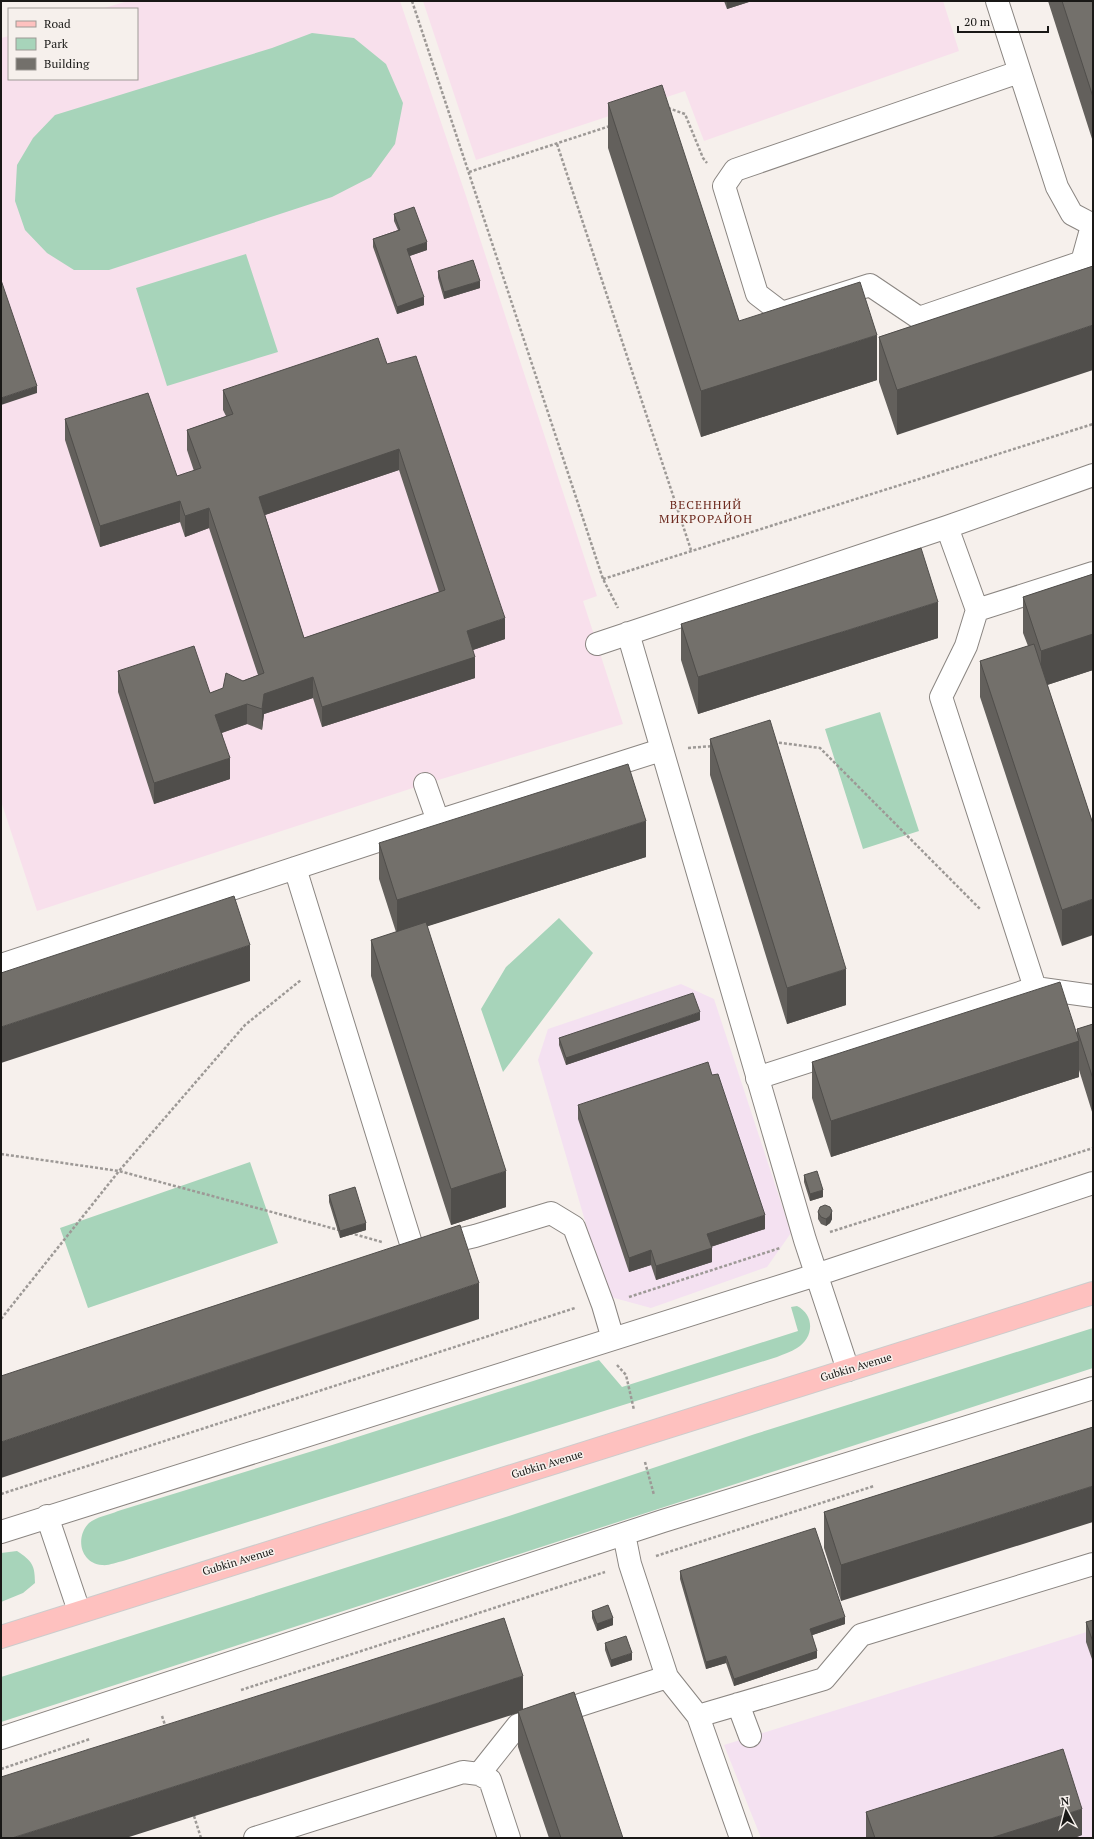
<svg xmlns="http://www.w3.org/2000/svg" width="1094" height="1839" viewBox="0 0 1094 1839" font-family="'PT Serif',serif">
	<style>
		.commercial { fill: #f4e1f1 }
		.education { fill: #f8e0ec }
		.green { fill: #a7d4ba }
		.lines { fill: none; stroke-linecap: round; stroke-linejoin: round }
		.minor-casing { stroke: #8a8581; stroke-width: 24 }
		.major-casing { stroke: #ccc; stroke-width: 24 }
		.path { stroke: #9d9996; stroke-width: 2.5; stroke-dasharray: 3 2; stroke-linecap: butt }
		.minor { stroke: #fff; stroke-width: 22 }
		.major { stroke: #fec1bf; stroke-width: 22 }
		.wall { fill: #63605c; fill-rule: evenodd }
		.shaded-wall { fill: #504e4b }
		.building { fill: #73706b; stroke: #504e4b; fill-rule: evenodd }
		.labels { text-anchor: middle; stroke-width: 3; stroke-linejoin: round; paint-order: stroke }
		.street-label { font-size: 11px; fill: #191816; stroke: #f6f0ec }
		.neighbourhood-label { font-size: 12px; letter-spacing: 1px; fill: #6c281d; stroke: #f6f0ec }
	</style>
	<rect width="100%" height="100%" fill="#f6f0ec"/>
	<path class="commercial" d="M681,984L714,999L791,1233L767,1267L651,1308L607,1296L538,1060L548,1029Z
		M1093,1630V1838H761L724,1745Z"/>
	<path class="education" d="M128,1H400L466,196L597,596L583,601L623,724L425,784L37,911L1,801V38L9,36V79H137V9H101Z
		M423,1H943L959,51L704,141L685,91L476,160Z"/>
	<path class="green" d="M312,33L354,38L386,64L403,103L395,144L371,177L332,197L109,270H74L47,253L25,230L15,201L17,165L33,138L55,115L272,48Z
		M246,254L278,352L167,386L136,288Z
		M880,712L919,831L863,849L825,729Z
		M559,918L593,953L503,1072L481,1009L506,967Z
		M250,1162L278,1243L88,1308L60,1228Z
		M797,1306C815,1315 814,1338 797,1348C791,1352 783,1354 777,1357L123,1561C117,1562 108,1566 102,1565C80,1563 75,1537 89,1523C96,1517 109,1515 118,1511L329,1446L599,1360L622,1387L798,1331L791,1307Z
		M1093,1328V1368L1,1722V1677L509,1516L755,1434Z
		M17,1551C32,1561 35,1565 35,1583L23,1593L1,1602V1553Z"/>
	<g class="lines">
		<defs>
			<path id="minor" d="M997,1L1057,187L1072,214L1093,225
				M1019,72L735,170L724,186L757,294L782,313L870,285L919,318L1082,262L1092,226
				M977,610L1093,573
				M628,633L805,1240L848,1370
				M597,644L947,527L1093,475
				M425,784L438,821
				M295,868L413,1250
				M1,965L438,821L661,750
				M1035,988L1093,996
				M757,1078L1035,988L941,697L966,646L977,610L947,527
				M436,1245L475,1236L551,1213L574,1227L603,1305L613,1339
				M47,1516L79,1611
				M1,1532L816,1275L1093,1183
				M624,1534L630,1564L667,1677L698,1716L824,1679L861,1635L1093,1564
				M738,1704L750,1736
				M698,1716L741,1838
				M1,1738L663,1521L1093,1388
				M479,1774L518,1725L667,1677
				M255,1838L463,1772L479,1774L490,1780L509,1838"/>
			<path id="major" d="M1,1637L1093,1293"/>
		</defs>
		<use href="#minor" class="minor-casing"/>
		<use href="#major" class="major-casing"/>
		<path class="path" d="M412,1L603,579L618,608
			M668,108L685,114L703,158L707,163
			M557,144L691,550
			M469,172L610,126
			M603,579L1093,424
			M774,742L820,748L980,909
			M688,748L713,746
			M1,1154L119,1171L339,1230
			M830,1232L1093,1148
			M350,1233L382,1242
			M629,1297L780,1248
			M1,1319L119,1171L245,1025L301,980
			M617,1365L626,1375L634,1410
			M645,1462L654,1495
			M1,1494L575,1308
			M656,1556L874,1486
			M241,1690L605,1572
			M162,1716L166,1728
			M1,1769L90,1739
			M194,1816L201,1838"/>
		<use href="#minor" class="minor"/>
		<use href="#major" class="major"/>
	</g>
	<path class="wall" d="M724,1H752L727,9Z
		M1048,1H1093V142Z
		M608,103L739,321L877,380L701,437L608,148Z
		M394,214L427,250L409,256L424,305L397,314L373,247V239L398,230L394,221Z
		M1093,266L897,435L879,382V337Z
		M438,271L480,288L444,299L438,278Z
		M387,364L505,639L473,650L475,678L322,727L313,698L264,714L262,730L247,724L222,733L230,779L154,804L118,692V671L210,693L258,675L209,528L185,537L180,522L100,547L65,440V419L177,476L194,471L187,450V430L226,416L223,410V390ZM399,470L439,592L304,638L265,515Z
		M1093,574V670L1047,685L1093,824L1062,946L980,697V661L1028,646L1023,633V597Z
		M681,624L938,638L698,714L681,660Z
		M710,739L846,1005L787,1024L710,775Z
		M379,843L646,857L427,926L506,1207L451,1225L371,976V940L396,932L379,879Z
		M700,1020L566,1065L559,1045V1038Z
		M1093,1024V1115L1079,1070V1077L831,1157L812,1098V1062L1077,1036V1029Z
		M578,1105L765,1229L711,1247L712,1262L656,1280L651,1265L629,1272L578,1119Z
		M804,1175L823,1197L810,1201L804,1182Z
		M329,1195L366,1230L340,1238L329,1202Z
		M818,1212L832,1219L830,1223L826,1226L821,1224L818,1219Z
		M1093,1427L841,1601L824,1548V1512Z
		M680,1571L845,1624L812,1635L817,1658L734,1686L726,1663L706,1669L680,1579Z
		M592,1611L613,1625L597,1631L592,1618Z
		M504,1618L523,1709L623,1838H549L518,1747V1713Z
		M1093,1620V1662L1086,1642V1622Z
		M605,1643L632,1660L611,1667L605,1650Z
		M866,1812L1082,1835L1074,1838H866Z"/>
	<path class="shaded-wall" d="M727,1H752L727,9Z
		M427,242V250L407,257V249Z
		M480,281V288L444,299V292Z
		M424,297V305L397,314V307Z
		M1093,325V370L897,435V390Z
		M877,335V380L701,437V391Z
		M37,386V393L1,405V398Z
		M399,449V470L259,517V497Z
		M180,501V522L100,547V526Z
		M209,508V528L185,537V516Z
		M938,602V638L698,714V677Z
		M505,618V639L467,652V631Z
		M1093,634V670L1041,687V651Z
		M475,657V678L322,727V707Z
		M313,677V698L264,714L262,730V709L264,694Z
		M247,704V724L215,735V715Z
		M230,758V779L154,804V783Z
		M646,821V857L397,936V900Z
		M1093,899V935L1062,946V910Z
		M250,945V981L1,1063V1027Z
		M846,969V1005L787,1024V988Z
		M700,1012V1020L566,1065V1058Z
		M1079,1041V1077L831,1157V1121Z
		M506,1171V1207L451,1225V1189Z
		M823,1190V1197L810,1201V1194Z
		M832,1211V1219L830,1223L826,1226V1219Z
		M765,1215V1229L707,1248V1234Z
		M366,1223V1230L340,1238V1231Z
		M712,1248V1262L656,1280V1266Z
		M651,1250V1265L629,1272V1258Z
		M479,1283V1319L1,1478V1442Z
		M1093,1486V1522L841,1601V1565Z
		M845,1617V1624L810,1636V1629Z
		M613,1618V1625L597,1631V1624Z
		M817,1651V1658L734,1686V1679Z
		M632,1653V1660L611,1667V1660Z
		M726,1656V1663L706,1669V1662Z
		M523,1676V1712L518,1711V1713L126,1838H12Z
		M1082,1809V1835L1074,1838H991Z"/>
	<path class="building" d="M1062,1H1093V97Z
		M662,85L739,321L860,282L877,335L701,391L608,103Z
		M414,207L427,242L407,249L424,297L397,307L373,239L400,230L394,214Z
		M473,260L480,281L444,292L438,271Z
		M1093,266V325L897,390L879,337Z
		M1,280L37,386L1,398Z
		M378,338L387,364L416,356L505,618L467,631L475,657L322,707L313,677L264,694L262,709L247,704L215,715L230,758L154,783L118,671L194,646L210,693L223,688L226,673L243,681L264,673L209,508L185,516L180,501L100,526L65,419L148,393L177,476L201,468L187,430L233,414L223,390ZM399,449L445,590L304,638L259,497Z
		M921,548L938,602L698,677L681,624Z
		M1093,574V634L1041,651L1023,597Z
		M1034,644L1093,824V899L1062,910L980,661Z
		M770,720L846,969L787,988L710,739Z
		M628,764L646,821L397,900L379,843Z
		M234,896L250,945L1,1027V973Z
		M426,922L506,1171L451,1189L371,940Z
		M1060,982L1079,1041L831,1121L812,1062Z
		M693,993L700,1012L566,1058L559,1038Z
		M1093,1024V1079L1077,1029Z
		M708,1062L712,1075L718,1074L765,1215L707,1234L712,1248L656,1266L651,1250L629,1258L578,1105Z
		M817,1171L823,1190L810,1194L804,1175Z
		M355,1187L366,1223L340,1231L329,1195Z
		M825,1205L830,1207L832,1211L830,1216L826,1219L821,1217L818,1212L820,1207Z
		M460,1225L479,1283L1,1442V1376Z
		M1093,1427V1486L841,1565L824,1512Z
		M815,1528L845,1617L810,1629L817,1651L734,1679L726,1656L706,1662L680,1571Z
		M608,1605L613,1618L597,1624L592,1611Z
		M504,1618L523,1676L12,1838H1V1777Z
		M1093,1620V1642L1086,1622Z
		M626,1636L632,1653L611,1660L605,1643Z
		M574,1692L623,1838H561L518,1711Z
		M1063,1749L1082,1809L991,1838H875L866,1812Z"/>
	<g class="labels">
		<g class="street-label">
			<text transform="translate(856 1367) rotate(-17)" y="4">Gubkin Avenue</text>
			<text transform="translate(547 1464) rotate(-17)" y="4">Gubkin Avenue</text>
			<text transform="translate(238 1561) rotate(-17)" y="4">Gubkin Avenue</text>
		</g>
		<g class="neighbourhood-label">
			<text x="706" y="509">ВЕСЕННИЙ<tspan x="706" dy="14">МИКРОРАЙОН</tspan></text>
		</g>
	</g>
	<rect width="1094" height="1839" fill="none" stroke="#191816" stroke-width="4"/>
	<rect x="8" y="8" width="130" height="72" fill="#f6f0ec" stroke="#9e9a96"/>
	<rect x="16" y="21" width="20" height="6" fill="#fec1bf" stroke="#9e9a96"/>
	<text x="44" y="28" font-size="12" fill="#191816">Road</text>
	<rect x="16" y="38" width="20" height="12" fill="#a7d4ba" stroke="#9e9a96"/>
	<text x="44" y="48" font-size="12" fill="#191816">Park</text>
	<rect x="16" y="58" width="20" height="12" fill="#73706b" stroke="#9e9a96"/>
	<text x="44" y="68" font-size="12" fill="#191816">Building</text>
	<g transform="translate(1066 1811) rotate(353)" stroke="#f6f0ec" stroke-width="3" paint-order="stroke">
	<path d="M0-3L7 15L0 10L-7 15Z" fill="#191816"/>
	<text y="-6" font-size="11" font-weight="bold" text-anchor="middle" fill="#191816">N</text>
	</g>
	<path d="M958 26v6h90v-6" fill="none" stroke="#191816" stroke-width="2"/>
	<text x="964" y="26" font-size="12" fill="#191816" stroke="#f6f0ec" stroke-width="3" paint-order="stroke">20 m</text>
</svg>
